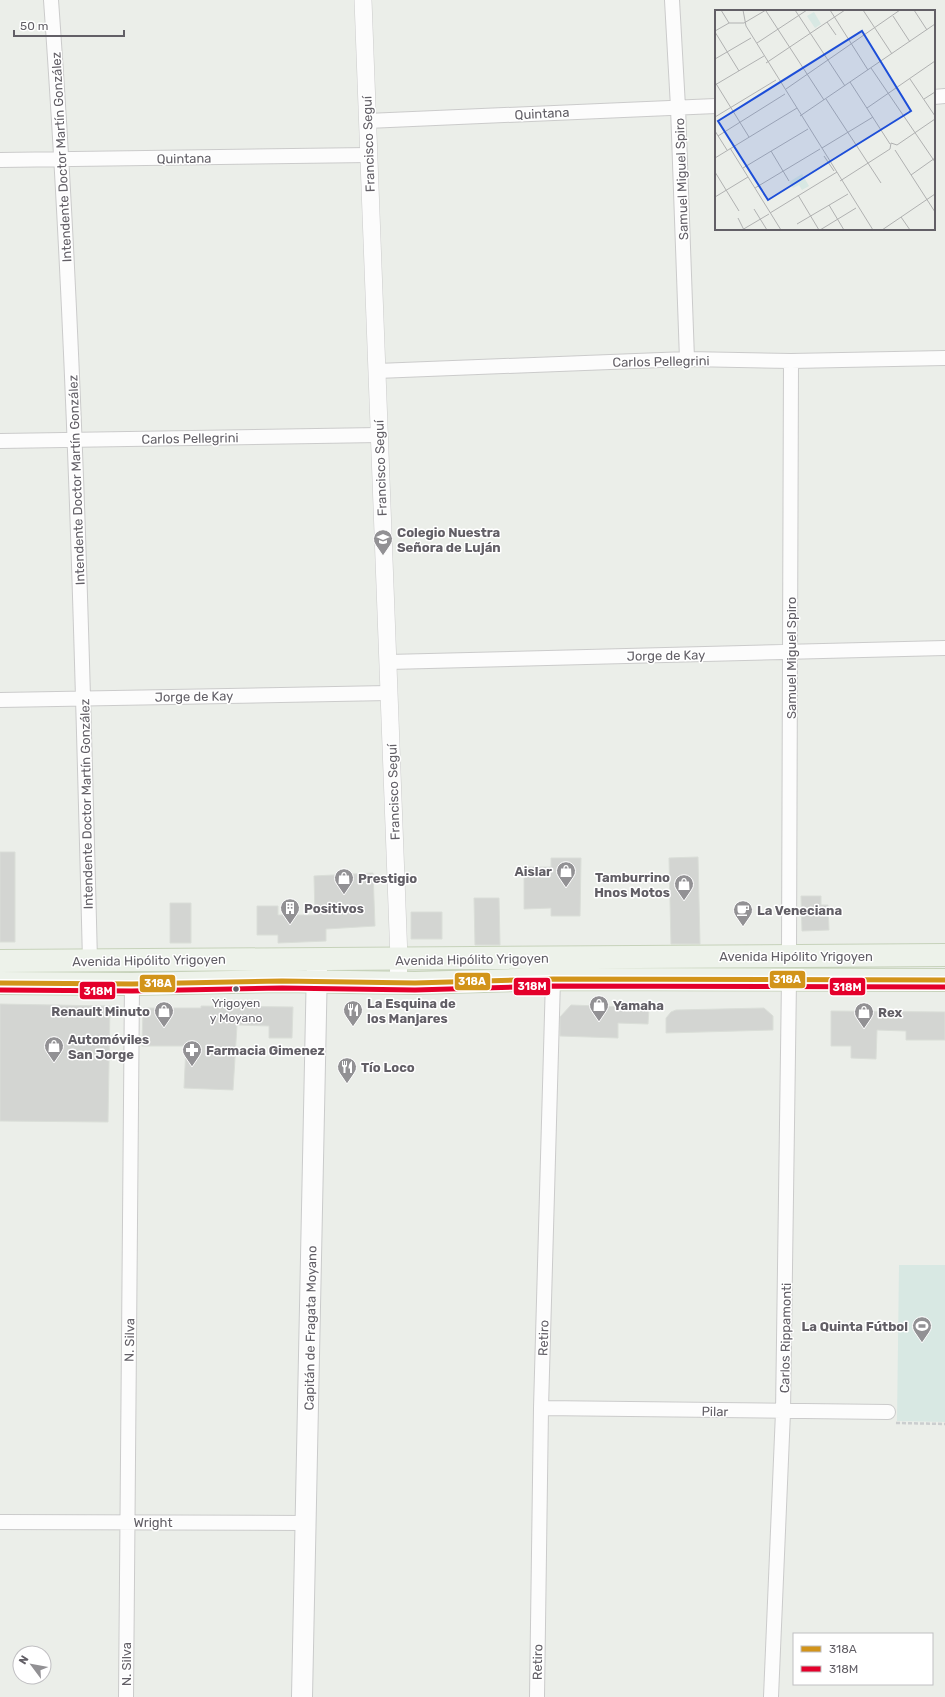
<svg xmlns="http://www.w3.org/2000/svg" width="945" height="1697" viewBox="0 0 945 1697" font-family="Rubik,sans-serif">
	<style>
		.green { fill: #d8e8e3 }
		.building { fill: #d3d5d2; stroke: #daded8 }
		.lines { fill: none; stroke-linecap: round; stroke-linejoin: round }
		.minor-casing { stroke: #cbcbcb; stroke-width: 16 }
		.tertiary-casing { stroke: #cbcbcb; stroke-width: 18 }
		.secondary-casing { stroke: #cacbcb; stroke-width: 22 }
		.primary-casing { stroke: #c6d2ba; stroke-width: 24 }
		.path { stroke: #cbcecf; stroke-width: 2.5; stroke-dasharray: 4 2; stroke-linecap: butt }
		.minor { stroke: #fcfcfc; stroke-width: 14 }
		.tertiary { stroke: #fcfcfc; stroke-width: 17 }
		.secondary { stroke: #fcfcfc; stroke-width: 20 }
		.primary { stroke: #edf2ea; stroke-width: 22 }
		.bus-1-casing { stroke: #fff; stroke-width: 8 }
		.bus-2-casing { stroke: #fff; stroke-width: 8 }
		.bus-1 { stroke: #d2941a; stroke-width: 5 }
		.bus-2 { stroke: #e4002b; stroke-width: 5 }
		.bus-dot { fill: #625f66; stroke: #fff; stroke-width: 1.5 }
		.labels { text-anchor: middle; stroke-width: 3; stroke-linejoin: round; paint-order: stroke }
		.bus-label { font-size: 12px; fill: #625f66; stroke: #fff }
		.street-label { font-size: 13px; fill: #625f66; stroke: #fff }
		.poi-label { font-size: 13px; font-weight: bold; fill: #625f66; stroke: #fff; text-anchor: start }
		.inset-road { fill: none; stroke: #b0b1b1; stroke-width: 1 }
		.view { fill: #1d4ed8; fill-opacity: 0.15; stroke: #1d4ed8; stroke-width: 2 }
		.inset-edge { fill: none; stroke: #625f66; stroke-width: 2 }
		.line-badge { stroke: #fff; stroke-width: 1.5 }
		.badge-label { font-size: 11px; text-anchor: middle; font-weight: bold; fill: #fff }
	</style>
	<rect width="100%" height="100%" fill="#ebeee9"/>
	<path class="green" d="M899,1265H945V1422L897,1421Z"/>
	<path class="building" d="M0,852H15V942H0Z
		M698,857L700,944H671L669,858Z
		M551,858H581L580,916H551V908L524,909V867H551Z
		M373,873L375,926L326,929V941L278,943V935H257V906H278V915H315L314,876Z
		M801,896H821V905H828L829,930L802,931Z
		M474,898H499L500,945H475Z
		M170,903H191V943H170Z
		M411,912H442V939H411Z
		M0,1004L110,1006L108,1122L0,1121Z
		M571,1005L649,1008L648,1024L618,1023V1038L560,1036V1017Z
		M201,1006L293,1007L292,1038H269V1026L237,1025L233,1090L184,1088L186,1046H142L143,1008H201Z
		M764,1008L773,1016V1030L666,1033V1018L671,1012L676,1010Z
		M831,1011L945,1012V1040H906V1031L877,1030L876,1059L851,1058V1046H831Z"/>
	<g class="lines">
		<defs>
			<path id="minor" d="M51,0C74,320 82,641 90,961
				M672,0L678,107L687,359
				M934,97L945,96
				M367,121L716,106
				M0,160L369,155
				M377,371L687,359L791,361L945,358
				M0,441L379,435
				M388,662L945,648
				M0,700L389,693
				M789,955L791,361
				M541,1408L888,1412
				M0,1522L306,1523
				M126,1697L132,984
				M537,1697L541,1408L553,979
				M771,1697L783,1412L789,980"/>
			<path id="tertiary" d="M363,0L399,959L398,983"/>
			<path id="secondary" d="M302,1697L317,965"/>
			<path id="primary" d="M0,961L945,955
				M0,983L132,984L282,981L415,983L553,979L945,980"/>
		</defs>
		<use href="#minor" class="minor-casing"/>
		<use href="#tertiary" class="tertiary-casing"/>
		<use href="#secondary" class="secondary-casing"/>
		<use href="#primary" class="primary-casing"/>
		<path class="path" d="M896,1423L945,1424"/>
		<use href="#minor" class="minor"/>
		<use href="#tertiary" class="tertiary"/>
		<use href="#secondary" class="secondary"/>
		<use href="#primary" class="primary"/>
		<defs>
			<path id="bus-1" d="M0,983L132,984L282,981L415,983L553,979L945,980"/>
			<path id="bus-2" d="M0,990L132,991L282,988L415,990L553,986L945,987"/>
		</defs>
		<use href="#bus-1" class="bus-1-casing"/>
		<use href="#bus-2" class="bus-2-casing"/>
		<use href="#bus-1" class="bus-1"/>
		<use href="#bus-2" class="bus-2"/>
	</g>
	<defs>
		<symbol id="school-pin" viewBox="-11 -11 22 30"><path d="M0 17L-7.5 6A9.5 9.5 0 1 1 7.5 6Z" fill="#929194" stroke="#fff"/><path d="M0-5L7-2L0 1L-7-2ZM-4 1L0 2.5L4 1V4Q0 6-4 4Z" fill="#fff"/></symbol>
		<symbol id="shop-pin" viewBox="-11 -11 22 30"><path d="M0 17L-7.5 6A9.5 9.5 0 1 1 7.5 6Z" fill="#929194" stroke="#fff"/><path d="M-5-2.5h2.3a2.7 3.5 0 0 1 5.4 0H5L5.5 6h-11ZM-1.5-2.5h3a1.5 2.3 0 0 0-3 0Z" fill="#fff"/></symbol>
		<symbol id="building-pin" viewBox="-11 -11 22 30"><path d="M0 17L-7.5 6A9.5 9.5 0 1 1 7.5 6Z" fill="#929194" stroke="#fff"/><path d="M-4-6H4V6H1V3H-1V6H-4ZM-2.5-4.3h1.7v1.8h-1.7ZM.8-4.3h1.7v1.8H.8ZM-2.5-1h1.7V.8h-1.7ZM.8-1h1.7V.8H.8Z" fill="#fff"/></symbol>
		<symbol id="cafe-pin" viewBox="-11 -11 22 30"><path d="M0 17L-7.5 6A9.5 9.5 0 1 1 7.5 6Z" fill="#929194" stroke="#fff"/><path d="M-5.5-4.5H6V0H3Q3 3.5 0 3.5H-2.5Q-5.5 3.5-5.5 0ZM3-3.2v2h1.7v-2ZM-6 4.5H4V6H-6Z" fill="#fff"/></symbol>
		<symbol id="restaurant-pin" viewBox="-11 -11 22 30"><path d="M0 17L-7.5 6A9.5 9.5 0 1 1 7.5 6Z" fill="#929194" stroke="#fff"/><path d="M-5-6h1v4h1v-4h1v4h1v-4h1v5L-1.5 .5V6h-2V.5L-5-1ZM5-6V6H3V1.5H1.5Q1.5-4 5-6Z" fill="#fff"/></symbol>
		<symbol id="pharmacy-pin" viewBox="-11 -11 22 30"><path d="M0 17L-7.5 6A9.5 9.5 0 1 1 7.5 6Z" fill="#929194" stroke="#fff"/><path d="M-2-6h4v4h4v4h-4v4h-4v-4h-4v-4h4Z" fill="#fff"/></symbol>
		<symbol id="stadium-pin" viewBox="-11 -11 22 30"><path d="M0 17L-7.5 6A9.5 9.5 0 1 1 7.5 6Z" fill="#929194" stroke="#fff"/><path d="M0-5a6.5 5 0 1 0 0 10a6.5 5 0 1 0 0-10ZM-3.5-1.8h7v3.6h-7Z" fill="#fff"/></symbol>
	</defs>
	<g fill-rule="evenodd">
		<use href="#school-pin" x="372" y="528" width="22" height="30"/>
		<use href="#shop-pin" x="555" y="860" width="22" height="30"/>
		<use href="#shop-pin" x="333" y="867" width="22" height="30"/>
		<use href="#shop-pin" x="673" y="873" width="22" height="30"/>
		<use href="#building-pin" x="279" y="897" width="22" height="30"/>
		<use href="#cafe-pin" x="732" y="899" width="22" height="30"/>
		<use href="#shop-pin" x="588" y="994" width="22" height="30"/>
		<use href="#restaurant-pin" x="342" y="999" width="22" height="30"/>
		<use href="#shop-pin" x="153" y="1000" width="22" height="30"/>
		<use href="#shop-pin" x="853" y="1001" width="22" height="30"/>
		<use href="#shop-pin" x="43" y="1035" width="22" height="30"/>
		<use href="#pharmacy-pin" x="181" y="1039" width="22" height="30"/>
		<use href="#restaurant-pin" x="336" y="1056" width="22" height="30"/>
		<use href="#stadium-pin" x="911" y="1315" width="22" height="30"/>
	</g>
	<circle class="bus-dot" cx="236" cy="989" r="3.5"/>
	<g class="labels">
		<g class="bus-label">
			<text x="236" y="1007">Yrigoyen<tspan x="236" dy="15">y Moyano</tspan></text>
		</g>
		<g class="street-label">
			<text transform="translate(542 113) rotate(-3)" y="5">Quintana</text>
			<text transform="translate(368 144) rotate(-92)" y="5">Francisco Seguí</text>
			<text transform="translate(61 157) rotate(-93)" y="5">Intendente Doctor Martín González</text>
			<text transform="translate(184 158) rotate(-1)" y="5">Quintana</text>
			<text transform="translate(681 179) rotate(-92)" y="5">Samuel Miguel Spiro</text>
			<text transform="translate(661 361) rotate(-1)" y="5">Carlos Pellegrini</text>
			<text transform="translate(190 438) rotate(-1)" y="5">Carlos Pellegrini</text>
			<text transform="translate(380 468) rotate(-92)" y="5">Francisco Seguí</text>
			<text transform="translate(76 480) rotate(-92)" y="5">Intendente Doctor Martín González</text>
			<text transform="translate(666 655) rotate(-1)" y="5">Jorge de Kay</text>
			<text transform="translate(791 658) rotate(-90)" y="5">Samuel Miguel Spiro</text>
			<text transform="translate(194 696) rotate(-1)" y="5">Jorge de Kay</text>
			<text transform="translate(393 792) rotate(-92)" y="5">Francisco Seguí</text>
			<text transform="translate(86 804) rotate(-91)" y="5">Intendente Doctor Martín González</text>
			<text x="796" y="961">Avenida Hipólito Yrigoyen</text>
			<text transform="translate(472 959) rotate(-1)" y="5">Avenida Hipólito Yrigoyen</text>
			<text transform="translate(149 960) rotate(-1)" y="5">Avenida Hipólito Yrigoyen</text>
			<text transform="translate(310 1328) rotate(-89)" y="5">Capitán de Fragata Moyano</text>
			<text transform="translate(543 1338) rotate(-88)" y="5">Retiro</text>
			<text transform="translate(785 1338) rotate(-89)" y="5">Carlos Rippamonti</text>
			<text transform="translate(129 1340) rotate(-89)" y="5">N. Silva</text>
			<text transform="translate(715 1411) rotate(1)" y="5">Pilar</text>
			<text x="153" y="1527">Wright</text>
			<text transform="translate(537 1662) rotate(-89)" y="5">Retiro</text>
			<text transform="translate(126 1664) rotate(-90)" y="5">N. Silva</text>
		</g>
		<g class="poi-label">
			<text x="397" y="537">Colegio Nuestra<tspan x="397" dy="15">Señora de Luján</tspan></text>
			<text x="552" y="876" text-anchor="end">Aislar</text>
			<text x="670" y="882" text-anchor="end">Tamburrino<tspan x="670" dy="15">Hnos Motos</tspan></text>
			<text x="358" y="883">Prestigio</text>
			<text x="304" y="913">Positivos</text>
			<text x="757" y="915">La Veneciana</text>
			<text x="367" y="1008">La Esquina de<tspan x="367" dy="15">los Manjares</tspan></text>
			<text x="613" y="1010">Yamaha</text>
			<text x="150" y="1016" text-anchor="end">Renault Minuto</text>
			<text x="878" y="1017">Rex</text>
			<text x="68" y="1044">Automóviles<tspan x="68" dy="15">San Jorge</tspan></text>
			<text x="206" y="1055">Farmacia Gimenez</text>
			<text x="361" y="1072">Tío Loco</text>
			<text x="908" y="1331" text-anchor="end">La Quinta Fútbol</text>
		</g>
	</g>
	<g transform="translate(715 10)">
		<rect width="220" height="220" fill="#ebeee9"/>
		<path d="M99,2L106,14L100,18L92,6ZM87,164L94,176L87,180L84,175L78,178L74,172Z" fill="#d8e8e3"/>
		<path class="inset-road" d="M6,0L14,13H29M28,0L31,16L158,220M80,0L130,76M115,0L153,60M148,0L177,44M199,0L212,20M51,1L109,90M178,6L195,32M112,12L121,25M29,13L51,0M0,21L14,13M0,22L24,61M42,33L92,0M0,49L36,28M51,53L130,0M156,58L220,152M195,69L220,106M0,72L34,127M135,72L175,134M0,75L49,46M71,79L185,0M111,89L166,173M209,89L220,82M152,98L220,51M85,106L220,14M0,107L61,70M0,121L12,140M3,126L70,84M182,135L220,109M15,138L66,220M107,138L158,107M175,139L176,133L182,135M180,140L220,202M56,141L74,171M109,146L119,161M0,148L82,98M28,158L93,119M0,162L24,201M196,165L220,148M125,171L175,139M40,178L105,139M83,185L104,220M0,187L33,167M114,195L129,220M39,199L52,220M55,203L122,162M186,207L195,220M23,208L29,220M82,214L133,184M27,220L54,204M105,220L141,198M167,220L220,184"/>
		<path class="view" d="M147,21L196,101L53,190L3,111Z"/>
		<rect width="220" height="220" class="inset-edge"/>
	</g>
	<g class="line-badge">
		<rect x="769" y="970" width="37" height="19" rx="4" fill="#d2941a"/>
		<rect x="454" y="972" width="37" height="19" rx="4" fill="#d2941a"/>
		<rect x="139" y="974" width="37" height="19" rx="4" fill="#d2941a"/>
		<rect x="513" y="977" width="38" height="19" rx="4" fill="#e4002b"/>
		<rect x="829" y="977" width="37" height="19" rx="4" fill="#e4002b"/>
		<rect x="79" y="981" width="37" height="19" rx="4" fill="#e4002b"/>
	</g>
	<g class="badge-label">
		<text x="787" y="983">318A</text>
		<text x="472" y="985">318A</text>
		<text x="158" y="987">318A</text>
		<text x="532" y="990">318M</text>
		<text x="847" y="991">318M</text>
		<text x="98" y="995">318M</text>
	</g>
	<rect x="793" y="1633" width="140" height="52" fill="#ffffff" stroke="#c0bfc2"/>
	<rect x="801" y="1646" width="20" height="6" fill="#d2941a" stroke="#c0bfc2"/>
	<text x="829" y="1653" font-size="12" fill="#625f66">318A</text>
	<rect x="801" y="1666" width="20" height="6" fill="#e4002b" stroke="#c0bfc2"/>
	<text x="829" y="1673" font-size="12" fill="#625f66">318M</text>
	<g transform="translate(32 1665) rotate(302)"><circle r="19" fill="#ffffff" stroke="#c0bfc2"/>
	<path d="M0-3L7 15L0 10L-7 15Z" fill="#929194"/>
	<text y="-6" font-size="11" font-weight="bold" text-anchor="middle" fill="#625f66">N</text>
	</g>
	<path d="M14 30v6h110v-6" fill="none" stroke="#625f66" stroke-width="2"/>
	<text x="20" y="30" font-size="12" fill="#625f66" stroke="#ffffff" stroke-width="3" paint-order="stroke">50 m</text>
</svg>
